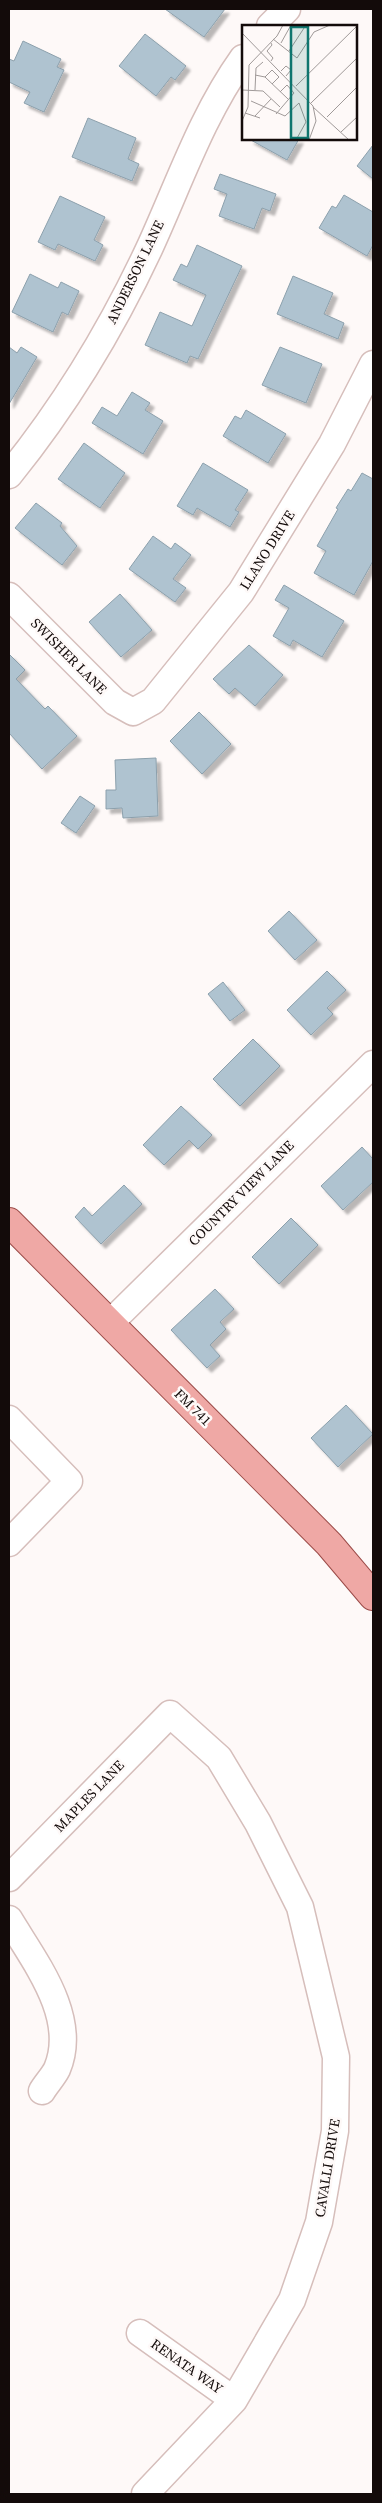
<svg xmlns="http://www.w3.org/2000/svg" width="382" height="2503" viewBox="0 0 382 2503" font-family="'Source Serif 4',serif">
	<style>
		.building { fill: #afc3d0; stroke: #8ca0ac; filter: url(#shadow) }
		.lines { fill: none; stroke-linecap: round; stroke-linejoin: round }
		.minor-casing { stroke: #d6bebb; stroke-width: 29 }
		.major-casing { stroke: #9b4b48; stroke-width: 30 }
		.minor { stroke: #fff; stroke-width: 26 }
		.major { stroke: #efa8a5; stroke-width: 28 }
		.labels { text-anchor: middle; stroke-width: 5; stroke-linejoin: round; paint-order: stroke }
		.street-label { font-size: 14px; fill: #130b0a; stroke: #fef9f8 }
		.inset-road { fill: none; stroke: #a09a99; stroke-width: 1 }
		.view { fill: #0f766e; fill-opacity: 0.15; stroke: #0f766e; stroke-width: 2.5 }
		.inset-edge { fill: none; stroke: #130b0a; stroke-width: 2.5 }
	</style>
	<defs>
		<filter id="shadow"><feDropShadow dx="4.5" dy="4.5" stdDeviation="1" flood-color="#0004"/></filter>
	</defs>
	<rect width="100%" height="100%" fill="#fef9f8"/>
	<path class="building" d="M165,9H225L204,37Z
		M145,34L186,66L175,80L171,77L156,96L119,66Z
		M23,41L61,59L57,67L64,70L44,112L24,103L30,92L9,82V59L14,61Z
		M88,118L136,138L128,159L139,164L132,181L72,157Z
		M249,139H299L287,160Z
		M373,145V179L357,166Z
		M220,174L276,194L270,211L262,208L254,229L219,216L227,194L214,189Z
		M344,195L373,212V245L367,256L319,228L332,206L336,208Z
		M60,196L105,217L94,240L103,245L95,261L58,244L55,250L38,242Z
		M197,245L242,266L198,359L190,356L187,363L145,345L160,312L192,326L206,295L173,280L181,264L187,267Z
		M30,274L58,288L61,282L79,291L68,315L62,312L53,332L12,312Z
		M293,276L333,293L324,314L344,323L338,339L277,314Z
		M9,347L17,353L21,347L37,357L9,404Z
		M280,347L322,364L306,403L262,385Z
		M132,392L150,403L145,410L163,421L143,454L92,423L102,407L117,416Z
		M246,410L286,434L268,463L223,436L235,416L241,419Z
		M84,443L125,473L100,508L58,479Z
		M203,463L248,490L235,510L239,512L230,527L197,508L193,515L177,506Z
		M362,473L373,479V561L354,595L314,573L326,551L317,546L338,509L336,508L348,489L351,491Z
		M36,503L62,523L60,526L77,546L62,565L15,528Z
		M153,536L171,549L175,543L191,555L173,579L186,588L175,602L129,569Z
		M284,585L344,621L322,657L293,640L290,646L273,636L289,608L275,600Z
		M120,594L152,630L121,657L89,622Z
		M249,645L283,675L255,706L235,688L229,694L213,679Z
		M9,654L25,670L16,679L45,709L48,706L77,736L42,769L9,733Z
		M199,712L231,744L202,774L170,741Z
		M156,758L158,816L123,818L122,808L106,809V790H116L115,760Z
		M80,796L95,806L76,833L61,823Z
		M289,911L317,940L295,960L268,931Z
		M327,971L346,990L327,1008L333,1014L311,1035L287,1010Z
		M223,982L245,1010L230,1021L208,994Z
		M253,1039L280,1066L240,1106L213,1079Z
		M181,1106L212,1135L198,1149L189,1140L164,1165L143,1145Z
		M362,1147L373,1159V1182L343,1210L321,1186Z
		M124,1185L142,1204L101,1244L75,1217L84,1207L92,1216Z
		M291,1218L318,1245L279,1284L252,1257Z
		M215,1289L234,1309L220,1322L226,1329L210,1345L220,1356L207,1368L171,1330Z
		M346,1405L373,1434L338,1467L311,1438Z"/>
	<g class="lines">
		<defs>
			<path id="minor" d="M270,26L287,9
				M9,475C64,407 112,328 149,249C179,184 201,117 243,58
				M9,596L115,702L133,712L153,701L241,592L332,444L373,364
				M110,1323L373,1064
				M9,1419L69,1481L9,1543
				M9,1878L170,1714L219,1758L258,1823L300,1907L336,2057L335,2131L319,2222L292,2300L234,2400L145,2494
				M9,1919C34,1961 79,2017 57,2069C53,2077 46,2084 42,2091
				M140,2333L234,2400"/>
			<path id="major" d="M9,1222L329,1544L373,1596"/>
		</defs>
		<use href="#minor" class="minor-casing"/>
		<use href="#major" class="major-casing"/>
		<use href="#minor" class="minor"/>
		<use href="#major" class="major"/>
	</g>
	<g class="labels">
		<g class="street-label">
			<text transform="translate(135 272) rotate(-64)" y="5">ANDERSON LANE</text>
			<text transform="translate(267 550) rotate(-58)" y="5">LLANO DRIVE</text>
			<text transform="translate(69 656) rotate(45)" y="5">SWISHER LANE</text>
			<text transform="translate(241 1193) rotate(-45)" y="5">COUNTRY VIEW LANE</text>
			<text transform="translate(193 1407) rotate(45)" y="5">FM 741</text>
			<text transform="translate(89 1796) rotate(-46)" y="5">MAPLES LANE</text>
			<text transform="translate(327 2168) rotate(-81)" y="5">CAVALLI DRIVE</text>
			<text transform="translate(187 2366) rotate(35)" y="5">RENATA WAY</text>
		</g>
	</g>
	<g transform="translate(242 25)">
		<rect width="115" height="115" fill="#fef9f8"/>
		<path class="inset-road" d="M0,8L71,81L74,96L67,115M31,14L55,33L72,7L88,0M29,18L30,20L25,26L31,33L29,36M39,18L49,0M47,26L64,0M39,46L44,41L49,45L44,51M13,50L23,52L46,74M23,52L30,45L37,52L30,59M54,61L115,1M0,65L21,66L38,82M13,65L14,43L21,37M9,76L43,91L57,78L64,97L54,115M69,78L115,33M71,82L107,115M3,88L18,93M34,89L52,68L45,60L38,67M13,91L29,74M85,92L115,62M0,96L6,82L7,40L35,11L41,0M99,107L115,92"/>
		<path class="view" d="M49,2H66V113H49Z"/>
		<rect width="115" height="115" class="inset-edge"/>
	</g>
	<rect width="382" height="2503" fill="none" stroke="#130b0a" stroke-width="20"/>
</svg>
